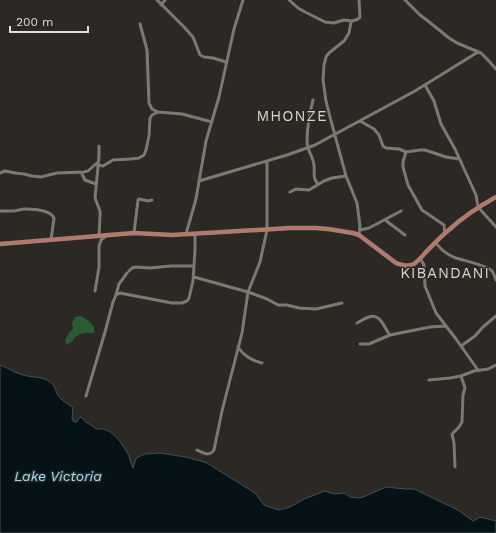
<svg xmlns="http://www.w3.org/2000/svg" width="496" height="533" viewBox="0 0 496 533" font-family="'Work Sans',sans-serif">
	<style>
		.green { fill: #2b5b30 }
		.water { fill: #051318; stroke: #465052 }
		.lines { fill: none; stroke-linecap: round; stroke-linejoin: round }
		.minor { stroke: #7c7972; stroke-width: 3 }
		.primary { stroke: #b17a6e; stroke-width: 4.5 }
		.labels { text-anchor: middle; stroke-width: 3; stroke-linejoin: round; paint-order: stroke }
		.water-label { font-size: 14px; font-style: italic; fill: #91e1fd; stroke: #2c2924 }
		.quarter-label { font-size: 15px; letter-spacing: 1px; fill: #d8d5cd; stroke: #2c2924 }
	</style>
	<rect width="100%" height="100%" fill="#2c2924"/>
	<path class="green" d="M81,316L89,321L94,327V333C84,332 76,333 72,342L66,345L65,340L69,333L73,329L72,323L75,317Z"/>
	<path class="water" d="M0,365C7,367 13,372 20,374C27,377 42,377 47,380C58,386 54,393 61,399C65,403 70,404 73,408L72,418L73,421L75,422H77L79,418L81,417L86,422L97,429C113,427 122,444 129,456C130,460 131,464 133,468L136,459L138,457L145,454L160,453L186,457L207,463L255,493L264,505L279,510L290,507L304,499L325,491L334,494L345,493L350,497L359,498L363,497L386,487L406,489H414L458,510L473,521L480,517L496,521V533H0Z"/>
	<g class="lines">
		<path class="minor" d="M157,0L184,27L193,37L200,55L204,57L213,58L226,62
			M289,0L298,8L305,12L325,22L334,23L344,20L352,21
			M359,0L360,17C358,21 354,19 351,22L349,33L344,41L329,53L326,57L324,65L323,80L326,101L330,117L346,176L357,203L360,226L359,235
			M405,0L420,15L428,21L449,38L457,43L481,53L486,58L496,69
			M161,5L165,0
			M140,24L147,50L149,103L152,109L158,112L182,114L212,122
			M425,85L434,101L441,124L455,149L476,195L478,207L496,227
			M313,100C310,111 305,138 308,148C310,154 314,160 314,166C315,174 312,177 318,184
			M360,121L374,129L379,135L383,146L386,148L399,149L406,152L420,150H425L446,157L459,159
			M99,146V156L95,198L100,211V216L99,236
			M406,152L403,162V167L408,185L422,210L444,225L445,234
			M98,165L103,166L113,160L130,159L139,158L144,155L146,150L149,136L150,118L152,115L158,112
			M80,172L82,174L85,180L96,184
			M0,173L5,171L15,173L24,174L32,176L41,177L57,173L84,172L88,171L98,162
			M199,181L287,155L315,145L415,91L478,52
			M290,192L296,189L309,190L324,181L332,178L346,176
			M0,211C4,211 8,211 13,211C17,211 21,209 25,209C34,209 50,210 54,218L51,240
			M385,220L405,235
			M360,230L369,228L401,211
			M134,233L138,200L139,199L148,201L152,200
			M186,234L196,199L206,141L219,97L234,29L243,0
			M436,243C441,250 448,255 456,258C465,261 486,265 492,271C494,273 495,278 496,280
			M420,258L424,265L425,286L436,313L456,339L478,370
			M129,271L132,268L136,267L150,268L171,266H194
			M194,277L248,292L267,299L278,305H287L299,308L316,309L342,303
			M95,291L99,267V246L101,240L106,236
			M116,295L119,284L127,273
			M357,323C361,321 365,318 369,317C381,313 384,328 390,335
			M360,344H369L390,335L430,327L446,326
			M461,346L475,336L483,327L496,316
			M238,347C244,356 251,360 262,363
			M429,380L450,378L461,376L474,371L488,369L496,365
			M86,396L105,332L113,302L116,295L120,293L172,303H182L187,301L189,298L193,281L195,250V234
			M197,450C204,453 209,457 214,450L222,411L242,333L248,292L260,262L267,230V161
			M455,467L454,443L452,434L459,427L462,422L463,395L465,388L461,376"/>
		<path class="primary" d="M0,244L134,233L172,235L290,228H315L328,229L353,233L359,235L396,263C402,265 407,267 414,264C418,261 422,257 425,253C433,245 441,236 450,229C464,216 480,206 496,197"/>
	</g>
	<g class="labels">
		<g class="water-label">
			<text x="58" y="481">Lake Victoria</text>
		</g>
		<g class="quarter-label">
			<text x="292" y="121">MHONZE</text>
			<text x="445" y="278">KIBANDANI</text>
		</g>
	</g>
	<path d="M10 26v6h78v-6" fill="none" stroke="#dfdeda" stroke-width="2"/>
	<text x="16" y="26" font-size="12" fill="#dfdeda" stroke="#2c2924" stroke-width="3" paint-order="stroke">200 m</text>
</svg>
